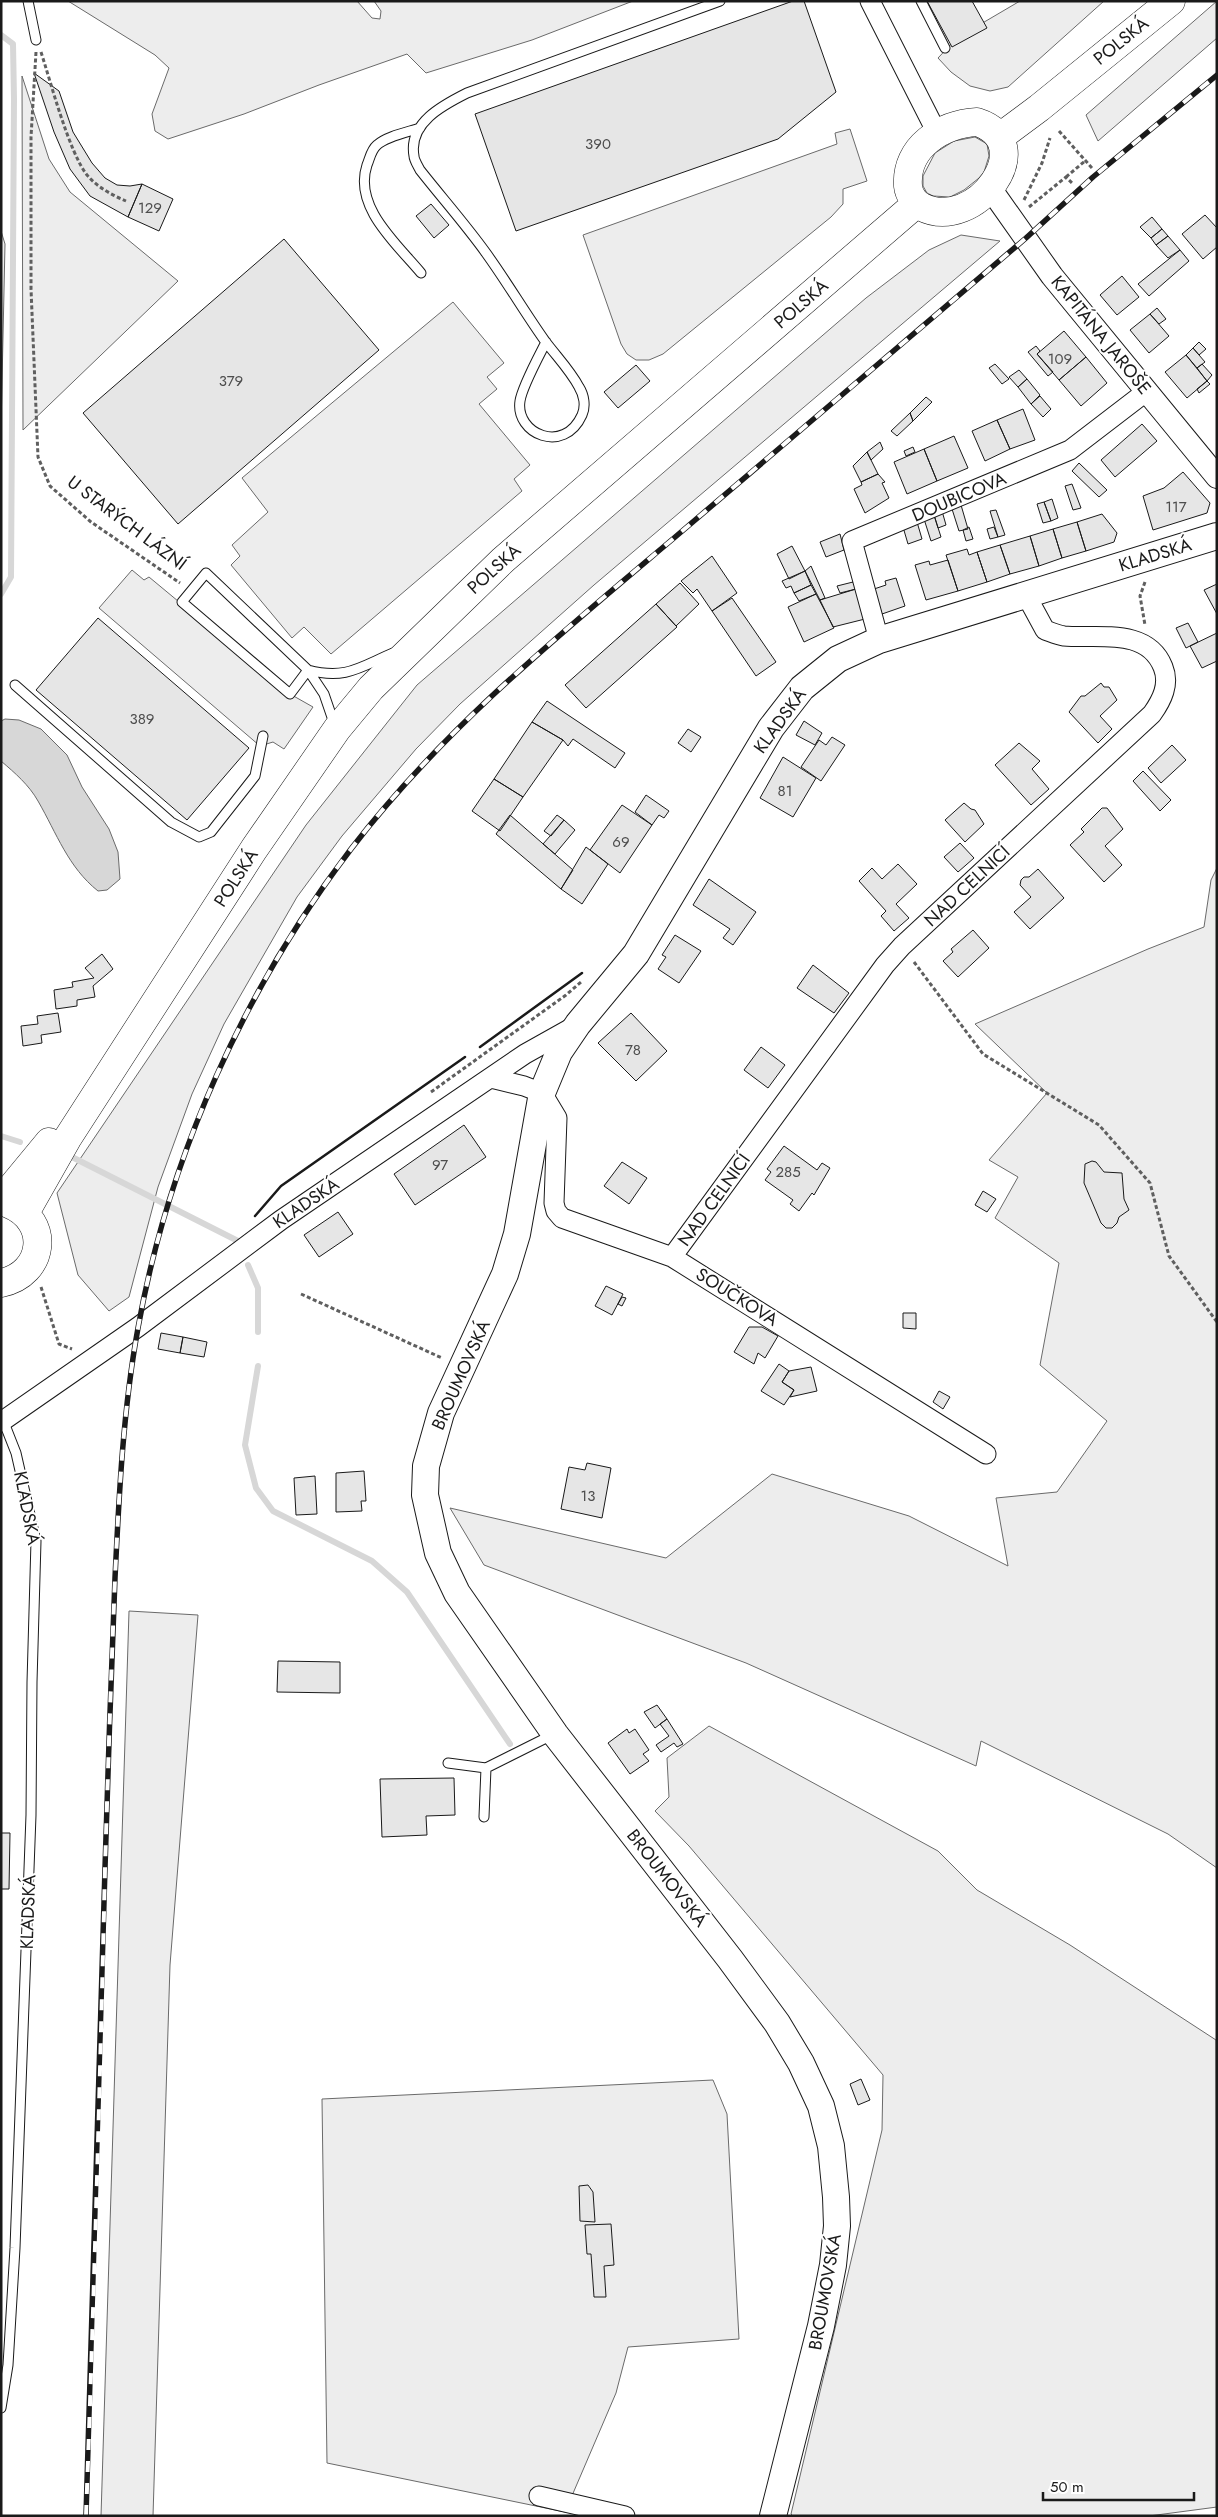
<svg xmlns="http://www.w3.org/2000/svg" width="1218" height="2517" viewBox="0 0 1218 2517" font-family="Jost,sans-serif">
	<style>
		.built { fill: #ededed; stroke: #6a6a6a }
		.water { fill: #d7d7d7; stroke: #6a6a6a }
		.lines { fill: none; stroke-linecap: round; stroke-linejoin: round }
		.stream { stroke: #d7d7d7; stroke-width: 6 }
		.building { fill: #e6e6e6; stroke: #1a1a1a }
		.service-casing { stroke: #1a1a1a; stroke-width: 11 }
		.minor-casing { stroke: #1a1a1a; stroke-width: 21 }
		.tertiary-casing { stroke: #1a1a1a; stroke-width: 24 }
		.secondary-casing { stroke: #1a1a1a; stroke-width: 28 }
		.primary-casing { stroke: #1a1a1a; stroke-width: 29 }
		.path { stroke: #5f5f5f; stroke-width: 3; stroke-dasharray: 4 2.5; stroke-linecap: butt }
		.service { stroke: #fff; stroke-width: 9 }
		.minor { stroke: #fff; stroke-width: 19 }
		.tertiary { stroke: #fff; stroke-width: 22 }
		.secondary { stroke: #fff; stroke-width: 26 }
		.primary { stroke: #fff; stroke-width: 28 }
		.rail-casing { stroke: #1a1a1a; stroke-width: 5.5 }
		.rail { stroke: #fff; stroke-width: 4; stroke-dasharray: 11; stroke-linecap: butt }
		.wall { stroke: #1a1a1a; stroke-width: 2.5 }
		.labels { text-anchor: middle; stroke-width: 4; stroke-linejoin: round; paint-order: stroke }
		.number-label { font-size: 15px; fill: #4d4d4d }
		.street-label { font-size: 18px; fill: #1a1a1a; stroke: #fff }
	</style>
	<rect width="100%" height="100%" fill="#fff"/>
	<path class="built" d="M68,1H357L372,18L380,19L381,11L374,1H633L532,40L426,73L407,54L319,85L244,114L168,139L155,131L152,114L169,68L155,55Z
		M1020,1H1104L1008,87L990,91L970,86L951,72L938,58L957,38Z
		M1217,1V38L1098,141L1086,115Z
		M22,76L49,159L70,192L178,281L23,430Z
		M850,129L867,181L843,189V204L831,217L663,354L649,360H636L627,354L621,344L583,235L837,144L835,133Z
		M975,137L987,144L989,156L984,172L979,178L964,190L950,197L933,196L927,193L923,186V176L935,153L954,141Z
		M1,231L5,244L1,430Z
		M961,235L1000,241L594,585L460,704L416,749L342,836L297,897L224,1024L192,1094L158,1187L129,1297L109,1311L78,1275L57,1193L306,825L417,685L866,298L929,250Z
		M453,302L504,363L487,377L497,389L479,404L530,465L514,479L522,491L331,654L304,627L292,638L231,565L240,556L232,545L268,512L242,478Z
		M132,570L144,580L149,577L290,694L313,707L284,749L273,742L260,746L99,608Z
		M1217,868V1868L1168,1834L981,1741L976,1766L746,1663L484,1565L450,1508L666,1558L772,1474L909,1516L1008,1566L996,1498L1057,1492L1107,1421L1040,1365L1059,1263L995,1218L1018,1177L989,1160L1047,1093L975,1024L1148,949L1204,927L1211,880Z
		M129,1611L198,1615L170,1965L153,2516H101Z
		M709,1726L938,1851L977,1890L1070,1945L1216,2040L1217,2507L1149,2516H793L791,2514L882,2130L883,2075L689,1846L655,1811L669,1797L667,1758Z
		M713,2080L727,2114L739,2339L628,2347L616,2393L565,2512L327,2463L322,2099Z"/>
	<path class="water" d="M5,719L19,720L41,729L67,755L82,787L109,829L118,852L120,879L107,890L98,891C68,867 57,834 38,801C29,785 15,773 1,761V721Z"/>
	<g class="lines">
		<path class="stream" d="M1,35L13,44L14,99L11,577L1,594
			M1,1136L20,1142
			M70,1156L238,1241
			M248,1265L258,1288V1332
			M258,1366L245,1445L256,1488L273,1511L372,1561L407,1592L510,1744"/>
	</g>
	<path class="building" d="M793,1H804L836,92L778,139L516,231L475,114Z
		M927,1H972L987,28L952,47Z
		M34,73L59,91L73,132L92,163L105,178L117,185L130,186L142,184L128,217L90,196L70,169L54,132Z
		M142,184L173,199L159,231L128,217Z
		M431,204L449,225L434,238L416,216Z
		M1205,215L1217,228V247L1203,259L1182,234Z
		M1152,217L1162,229L1151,238L1140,227Z
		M1162,229L1168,236L1156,245L1151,238Z
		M1168,236L1180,250L1168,258L1156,245Z
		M284,239L379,350L178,524L83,413Z
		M1180,250L1189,261L1149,296L1138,284Z
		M1122,276L1139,297L1117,315L1100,295Z
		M1157,308L1166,319L1159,324L1150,314Z
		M1150,314L1169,336L1149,353L1130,330Z
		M1064,331L1086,357L1059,380L1037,354Z
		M1199,342L1206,349L1199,355L1193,348Z
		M1036,346L1040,351L1037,354L1053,372L1048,376L1028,352Z
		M1193,348L1205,362L1197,368L1186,355Z
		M1186,355L1207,381L1187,398L1165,372Z
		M1086,357L1107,383L1081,406L1059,380Z
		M995,364L1009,379L1002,384L989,368Z
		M1202,364L1212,375L1207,381L1197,368Z
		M636,365L650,381L618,408L604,392Z
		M1019,370L1027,379L1018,387L1009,377Z
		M1027,379L1040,395L1031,404L1018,387Z
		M1207,381L1210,384L1199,393L1197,389Z
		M1040,396L1051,409L1043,417L1031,404Z
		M926,397L932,402L913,421L910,413Z
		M1023,409L1035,440L1010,449L997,420Z
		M910,413L913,421L897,436L891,431Z
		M997,420L1010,449L985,461L972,431Z
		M1142,424L1157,441L1115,477L1101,460Z
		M954,436L968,468L937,481L924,449Z
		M880,442L883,449L871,460L867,452Z
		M913,447L915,452L906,456L904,451Z
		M924,449L937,481L907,494L894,462Z
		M867,452L878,474L861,482L853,466Z
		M1079,463L1107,490L1099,497L1072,471Z
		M1183,472L1210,503L1207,513L1153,530L1143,496L1164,488Z
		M878,474L885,482L882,483L889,498L865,513L854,489L862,485L861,482Z
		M1072,484L1081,508L1073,510L1065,486Z
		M1052,499L1058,518L1051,521L1044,502Z
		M1044,502L1051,521L1043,523L1037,504Z
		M961,505L968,529L959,531L952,509Z
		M996,510L1005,535L998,537L990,511Z
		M942,511L946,525L938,528L934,515Z
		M1102,514L1117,533L1114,542L1086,551L1077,522Z
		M934,515L941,537L931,541L924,519Z
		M917,522L922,539L908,544L903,527Z
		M1077,522L1086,551L1062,558L1053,529Z
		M969,527L973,539L966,541L963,530Z
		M994,527L998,537L990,539L987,529Z
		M1053,529L1062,558L1039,566L1030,536Z
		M840,534L844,550L826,557L820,542Z
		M1030,536L1039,566L1010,574L1000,545Z
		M1000,545L1010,574L987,582L977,552Z
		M792,546L805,571L789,579L777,554Z
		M967,549L969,555L977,552L987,582L958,591L946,555Z
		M712,556L737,593L712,611L697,589L693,593L681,581Z
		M948,560L958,591L926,600L915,565L929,561L930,565Z
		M811,566L825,598L820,600L805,571Z
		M805,571L811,585L794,593L791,586L786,588L782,581Z
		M896,578L905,606L882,614L874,589L886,585L885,581Z
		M853,582L856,589L840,593L837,586Z
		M680,583L699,604L676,626L656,604Z
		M1217,584V614L1204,590Z
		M811,585L816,594L799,601L794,593Z
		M856,589L865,619L833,627L820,600Z
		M816,594L834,628L804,642L788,607Z
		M732,598L776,662L756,676L712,611Z
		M656,604L677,627L586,708L565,685Z
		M98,618L249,748L187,820L36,690Z
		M1188,623L1198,642L1186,648L1176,628Z
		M1217,633V661L1202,668L1190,646Z
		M1101,683L1104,687H1109L1117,700L1100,716L1112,729L1098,743L1069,712L1081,696H1085Z
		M547,701L625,753L615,768L573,739L568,746L563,740L532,722Z
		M804,721L822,733L815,745L796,735Z
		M532,722L563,740L523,797L494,779Z
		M688,729L701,737L691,752L678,743Z
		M832,737L845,745L821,781L801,767L819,740L826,745Z
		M1019,743L1040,761L1032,769L1049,789L1031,805L995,765Z
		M1172,745L1186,760L1161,783L1148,768Z
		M783,757L816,778L793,817L760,798Z
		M1143,771L1171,800L1160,811L1133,781Z
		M494,779L523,797L500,831L472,811Z
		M646,795L669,811L664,818L659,815L652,825L635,812Z
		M964,803L971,809L975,810L984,824L965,842L945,820Z
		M622,805L652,825L620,873L590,850Z
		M1102,808H1107L1123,829L1105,846L1122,865L1104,882L1070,845L1084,832L1081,829Z
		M510,815L573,870L561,889L496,834Z
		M557,815L564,820L551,836L544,831Z
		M564,820L575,830L555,854L543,844Z
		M960,843L974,858L958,872L944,857Z
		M586,847L608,864L582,904L561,889Z
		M898,864L917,884L896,904L909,918L894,931L881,916L886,911L859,881L872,868L882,879Z
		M1038,869L1064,898L1030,929L1014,912L1031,897L1020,885L1021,880L1024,877H1029Z
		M709,879L756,912L733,945L723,938L730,929L693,905Z
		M973,930L989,948L958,977L943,961L953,952L951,949Z
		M675,935L701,951L679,983L658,969L666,957L662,955Z
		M102,954L113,969L93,986L95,997L77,1000V1006L56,1009L54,990L73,987L72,982L94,978L85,968Z
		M813,965L849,993L834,1013L797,988Z
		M58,1013L61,1032L41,1035L42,1043L23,1046L21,1026L38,1024L37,1016Z
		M631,1013L667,1051L636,1081L598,1043Z
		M761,1047L785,1065L768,1088L744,1070Z
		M464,1125L486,1157L415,1205L394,1174Z
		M784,1146L817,1170L822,1163L830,1168L814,1195L812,1193L799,1211L790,1204L793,1200L765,1180L771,1172L767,1169Z
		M1092,1161L1096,1162L1104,1172L1122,1173L1124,1199L1129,1210L1119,1217L1117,1223L1112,1228H1106L1101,1223L1084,1183L1085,1164Z
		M622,1162L647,1178L629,1204L604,1186Z
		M983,1191L996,1199L987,1212L975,1205Z
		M338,1212L353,1234L319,1257L304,1235Z
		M606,1286L623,1294L612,1315L595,1306Z
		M622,1297L626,1298L622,1306L618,1304Z
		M903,1313H916V1329L903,1328Z
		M749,1327H762L778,1336L765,1358L758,1353L754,1364L734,1352Z
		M161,1333L183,1337L180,1353L158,1349Z
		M183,1337L207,1342L204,1357L180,1353Z
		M779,1364L789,1371L782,1382L794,1390L784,1405L761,1391Z
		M811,1367L817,1391L790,1397L794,1390L782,1382L789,1371Z
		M939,1391L950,1397L943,1409L933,1402Z
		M587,1463L611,1468L602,1518L561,1509L569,1467L585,1470Z
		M364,1471L366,1501H361L362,1511L336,1512V1473Z
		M315,1476L317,1514L296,1515L294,1478Z
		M278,1661L340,1662V1693L277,1692Z
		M657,1705L667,1719L655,1728L644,1712Z
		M667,1719L683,1744L677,1747L674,1743L661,1752L656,1745L669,1736L660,1724Z
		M627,1729L629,1733L635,1729L649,1750L643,1754L649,1761L630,1774L608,1743Z
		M454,1778L455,1815L426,1816L427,1835L382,1837L380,1779Z
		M1,1833H10L9,1889H1Z
		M861,2079L870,2100L858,2105L850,2084Z
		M588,2185L593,2192L595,2222L580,2221L579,2186Z
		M611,2224L614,2265L604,2266L606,2297H594L591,2254H587L585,2225Z"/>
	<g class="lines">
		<defs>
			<path id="service" d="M28,1L36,40
				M921,1L945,48
				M420,128C408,132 387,136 377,145C371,150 370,158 367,165C353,207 397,244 421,273
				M546,342C539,356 522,387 520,401C515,434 564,455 582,415C586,406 584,395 579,387C570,370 557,357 545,341C525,313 507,282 486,253C466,225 442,198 420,170C418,166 414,160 414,156C408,123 443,105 467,93L720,1
				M308,670L290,694L182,602L206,573L308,670C346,680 360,667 393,653
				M308,670L324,694L335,726
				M15,685L171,822L199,837L211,832L255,776L263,736
				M448,1763L486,1768L552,1735
				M484,1817L486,1768
				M1,2408L8,2365L15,2248L31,1815L32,1682L36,1541L16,1453L3,1420"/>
			<path id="minor" d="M870,1L937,133
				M879,640L852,541L1070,450L1147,391
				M491,1078L524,1086L542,1093L557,1118L554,1203L556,1211L562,1218L672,1257L986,1454
				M672,1257L885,965L902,946L1152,714C1162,700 1170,684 1163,667C1147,627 1098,639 1064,636C1057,635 1051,632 1045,630L1026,595
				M1,1422L138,1327L281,1220L525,1054L575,1026
				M539,2496L625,2516"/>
			<path id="tertiary" d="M990,188L1052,276L1217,477"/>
			<path id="secondary" d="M773,2516L821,2326L833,2265L837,2226L836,2197L831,2146L821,2106L801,2063L777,2023L730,1959L555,1734L457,1593L438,1553L425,1495L426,1466L441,1413L505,1274L517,1234L542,1093L559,1052L578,1024L636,954L771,728L802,688L838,659L879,640L1217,536"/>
			<path id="primary" d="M977,122C1042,143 975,234 922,207C915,203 909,195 908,186C905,147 942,124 977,122Z
				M1000,137L1039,108L1171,1
				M1,1200L49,1142
				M25,1213L67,1139L254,849L337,729L371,688L503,560L916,204
				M1,1283C45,1274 51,1221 9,1204"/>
		</defs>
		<use href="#service" class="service-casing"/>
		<use href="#minor" class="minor-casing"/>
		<use href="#tertiary" class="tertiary-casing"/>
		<use href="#secondary" class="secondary-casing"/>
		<use href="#primary" class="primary-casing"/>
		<path class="path" d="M36,52L31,137V289L38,457L50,486L91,522L180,583
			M41,52C51,83 69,152 87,175C97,187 112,195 126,201
			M1059,131L1092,168
			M1066,177L1085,161
			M1024,200L1042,163L1050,138
			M1029,207L1066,177L1073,184
			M1145,582L1140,596L1145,625
			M914,962L983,1054L1099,1125L1150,1183L1169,1256L1217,1322
			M431,1092L566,995L581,982
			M41,1287L59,1344L72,1349
			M301,1294L442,1358"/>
		<use href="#service" class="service"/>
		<use href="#minor" class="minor"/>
		<use href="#tertiary" class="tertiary"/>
		<use href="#secondary" class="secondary"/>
		<use href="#primary" class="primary"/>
		<defs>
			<path id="rail" d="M86,2516C94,2300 100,2084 105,1868C108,1771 111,1675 115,1578C119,1495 123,1410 138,1328C169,1155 245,988 351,849C443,729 559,635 674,538C791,438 909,338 1026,238L1093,177L1217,75"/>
		</defs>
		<use href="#rail" class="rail-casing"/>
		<use href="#rail" class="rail"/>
		<path class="wall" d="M480,1047L582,973
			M255,1216L281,1186L465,1057"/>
	</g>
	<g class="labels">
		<g class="number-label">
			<text x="598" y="149">390</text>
			<text x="150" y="213">129</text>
			<text x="1060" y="364">109</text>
			<text x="231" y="386">379</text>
			<text x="1176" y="512">117</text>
			<text x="142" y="724">389</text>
			<text x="785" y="796">81</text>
			<text x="621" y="847">69</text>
			<text x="633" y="1055">78</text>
			<text x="440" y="1170">97</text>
			<text x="788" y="1177">285</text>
			<text x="588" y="1501">13</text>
		</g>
		<g class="street-label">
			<text transform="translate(1121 41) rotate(-39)" y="6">POLSKÁ</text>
			<text transform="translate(801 304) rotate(-41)" y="6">POLSKÁ</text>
			<text transform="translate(1101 335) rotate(51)" y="6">KAPITÁNA JAROŠE</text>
			<text transform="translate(959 497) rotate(-23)" y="6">DOUBICOVA</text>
			<text transform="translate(127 523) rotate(37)" y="6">U STARÝCH LÁZNÍ</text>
			<text transform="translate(1155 555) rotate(-17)" y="6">KLADSKÁ</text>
			<text transform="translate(494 569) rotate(-42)" y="6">POLSKÁ</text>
			<text transform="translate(780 721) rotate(-54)" y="6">KLADSKÁ</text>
			<text transform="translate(236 878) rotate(-57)" y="6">POLSKÁ</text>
			<text transform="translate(967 886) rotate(-43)" y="6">NAD CELNICÍ</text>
			<text transform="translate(714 1200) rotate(-54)" y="6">NAD CELNICÍ</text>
			<text transform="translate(306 1203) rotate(-34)" y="6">KLADSKÁ</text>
			<text transform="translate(737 1297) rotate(32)" y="6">SOUČKOVA</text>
			<text transform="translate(461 1375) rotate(-66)" y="6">BROUMOVSKÁ</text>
			<text transform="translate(27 1508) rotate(79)" y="6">KLADSKÁ</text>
			<text transform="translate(667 1878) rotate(52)" y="6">BROUMOVSKÁ</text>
			<text transform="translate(28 1912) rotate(-88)" y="6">KLADSKÁ</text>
			<text transform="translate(825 2292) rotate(-80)" y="6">BROUMOVSKÁ</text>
		</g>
	</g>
	<rect width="1218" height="2517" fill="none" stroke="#1a1a1a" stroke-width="5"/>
	<path d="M1043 2492v8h151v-8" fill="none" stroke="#1a1a1a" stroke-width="2.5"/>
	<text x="1050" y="2492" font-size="15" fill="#1a1a1a" stroke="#ffffff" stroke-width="4" paint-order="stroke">50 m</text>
</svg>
